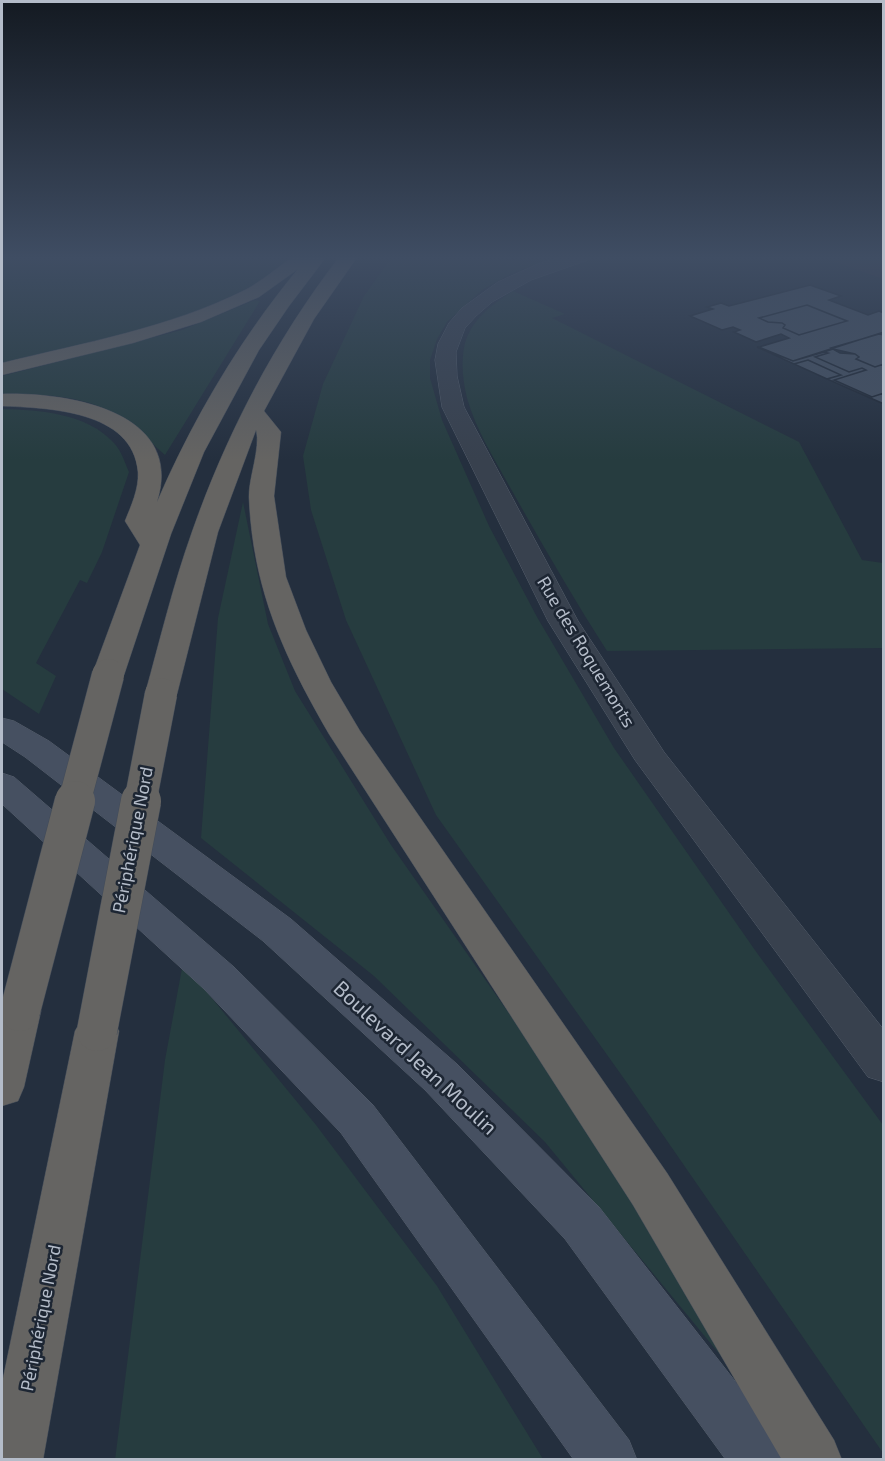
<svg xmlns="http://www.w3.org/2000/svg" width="885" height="1461" viewBox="0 0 885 1461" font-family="'Exo 2',sans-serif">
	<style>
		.medical { fill: #32303f }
		.green { fill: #263c3f }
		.building { fill: #455162; stroke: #1f2835; stroke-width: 1.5; fill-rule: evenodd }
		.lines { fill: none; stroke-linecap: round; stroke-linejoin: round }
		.minor-casing { stroke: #565f6c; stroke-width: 1 }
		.secondary-casing { stroke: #565f6c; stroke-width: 1 }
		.trunk-casing { stroke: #434c59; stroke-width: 1 }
		.minor { fill: #38414e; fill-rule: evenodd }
		.secondary { fill: #465061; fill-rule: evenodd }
		.trunk { fill: #656462; fill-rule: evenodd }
		.trunk-bridge-far1-casing { stroke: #434c59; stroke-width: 33; stroke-linecap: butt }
		.trunk-bridge-casing { stroke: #434c59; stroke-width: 41; stroke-linecap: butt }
		.trunk-bridge-far1 { stroke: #656462; stroke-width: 32 }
		.trunk-bridge { stroke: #656462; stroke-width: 40 }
		.labels { text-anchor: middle; stroke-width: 5; stroke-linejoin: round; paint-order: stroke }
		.street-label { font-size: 18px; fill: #b4bcc9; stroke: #1d2633 }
		.near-street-label { font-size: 21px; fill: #b4bcc9; stroke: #1d2633 }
	</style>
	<rect width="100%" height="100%" fill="#242f3e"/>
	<path class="medical" d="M819,256H883V279Z"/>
	<path class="green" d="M2,256H293C277,268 262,281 244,290C170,329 82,345 2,364Z
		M393,256L543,262L512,273L482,290L447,322L437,339L430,360V378L442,420L489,526L537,617L614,748L757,953L883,1125V1453L625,1080L436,815L346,620L311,510L303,456L323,384L364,296Z
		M513,291L565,314L552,318L799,442L862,560L883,563V648L607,651C573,598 542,544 511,489C495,460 476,430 467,398C463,381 461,365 464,348C469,321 491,305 513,291Z
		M255,300L260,301L165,455C154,446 145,435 134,426C96,396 48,393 2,395V376L182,330Z
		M2,409C39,410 87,413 114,443C121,450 125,463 129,472L102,552L87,583L80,580L36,663L56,676L39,714L2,689Z
		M243,502L268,624L295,691L391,845L529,1042L641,1211L749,1390L545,1142L374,976L201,838L218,618Z
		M183,963L316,1125L437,1286L543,1459L115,1460L165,1060Z"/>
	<path class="building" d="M810,285L841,296L829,300L868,315L879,311L884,313V332L793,361L759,347L789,338L781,334L756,342L734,332L740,330L733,327L722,330L690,316L713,309L707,307L721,303L729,306ZM807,305L847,321L799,335L783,328L785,325L782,323L768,322L759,318Z
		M807,305L847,321L799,335L783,328L785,325L782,323L768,322L759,318Z
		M879,334L884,335V364L875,367L856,359L859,357L855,354L840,353L831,348Z
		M757,347L793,361L824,352L828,353L815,357L849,372L862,368L866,370L834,380L872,397L884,393V404L827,379L841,375L808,360L794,364Z
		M833,349L855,354L859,357L856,359L875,367L884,364V393L872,397L834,380L866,370L862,368L849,372L815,357L828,353L824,352Z
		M808,360L841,375L827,379L794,364Z"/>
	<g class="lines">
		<defs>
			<path id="minor" d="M564,256H591L588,260L531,280L492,302L476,316L465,328L456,352L457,376L464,407L578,621L664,752L884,1030V1082L868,1077L635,760L548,621L442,407L435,360L438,344L449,323L462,308L498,282L538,264Z"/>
			<path id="secondary" d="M2,718L14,721L49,741L291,919L457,1064L599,1207L781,1440L789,1460H726L565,1239L425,1090L263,941L25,757L2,742Z
				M2,773L14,777L234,967L373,1105L629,1440L637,1460H574L341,1133L204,989L2,804Z"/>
			<path id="trunk" d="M294,256H327L289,306L259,350L204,452L171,534L124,675L119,682L108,684L97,682L92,675L140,545L125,521C131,506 139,489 138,472C133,410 47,408 2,406V394C65,392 186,410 157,502C193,419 240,339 298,269L259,297L201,322L133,343L2,375V363C83,343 169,328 245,290C262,281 278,267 294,256Z
				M340,256H358L314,319L264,411L281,432L274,496L286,577L306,630L331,682L360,731L667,1173L834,1440L842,1460H782L633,1205L329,734C284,656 253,590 249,498C248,479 261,448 256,430L218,532L177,694L172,701L161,704L150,701L145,694C160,640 173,585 192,532C227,432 276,339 340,256Z
				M20,994L35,999L41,1011L24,1087L18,1101L2,1106V1006L5,999Z
				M97,1013L112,1019L119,1031L43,1460H2V1383L75,1031L82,1019Z"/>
		</defs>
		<use href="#minor" class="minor-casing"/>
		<use href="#secondary" class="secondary-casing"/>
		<use href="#trunk" class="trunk-casing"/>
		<use href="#minor" class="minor"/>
		<use href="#secondary" class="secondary"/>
		<use href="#trunk" class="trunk"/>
		<defs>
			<path id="trunk-bridge-far1" d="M74,803L108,675
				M140,803L161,694"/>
			<path id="trunk-bridge" d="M20,1011L75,801
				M97,1031L141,801"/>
		</defs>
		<use href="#trunk-bridge-far1" class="trunk-bridge-far1-casing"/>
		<use href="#trunk-bridge" class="trunk-bridge-casing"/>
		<use href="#trunk-bridge-far1" class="trunk-bridge-far1"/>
		<use href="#trunk-bridge" class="trunk-bridge"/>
	</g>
	<linearGradient id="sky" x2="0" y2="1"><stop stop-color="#141a22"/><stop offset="0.56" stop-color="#3f4d63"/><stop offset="1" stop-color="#3f4d63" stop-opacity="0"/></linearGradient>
	<rect width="885" height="460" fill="url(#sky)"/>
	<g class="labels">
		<g class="street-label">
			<text transform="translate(586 652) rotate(59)" y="6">Rue des Roquemonts</text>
			<text transform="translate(133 840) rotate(-79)" y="6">Périphérique Nord</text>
			<text transform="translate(41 1318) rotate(-79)" y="6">Périphérique Nord</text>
		</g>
		<g class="near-street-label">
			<text transform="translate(415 1058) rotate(43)" y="7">Boulevard Jean Moulin</text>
		</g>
	</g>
	<rect width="885" height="1461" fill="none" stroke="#b4bcc9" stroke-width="6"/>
</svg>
